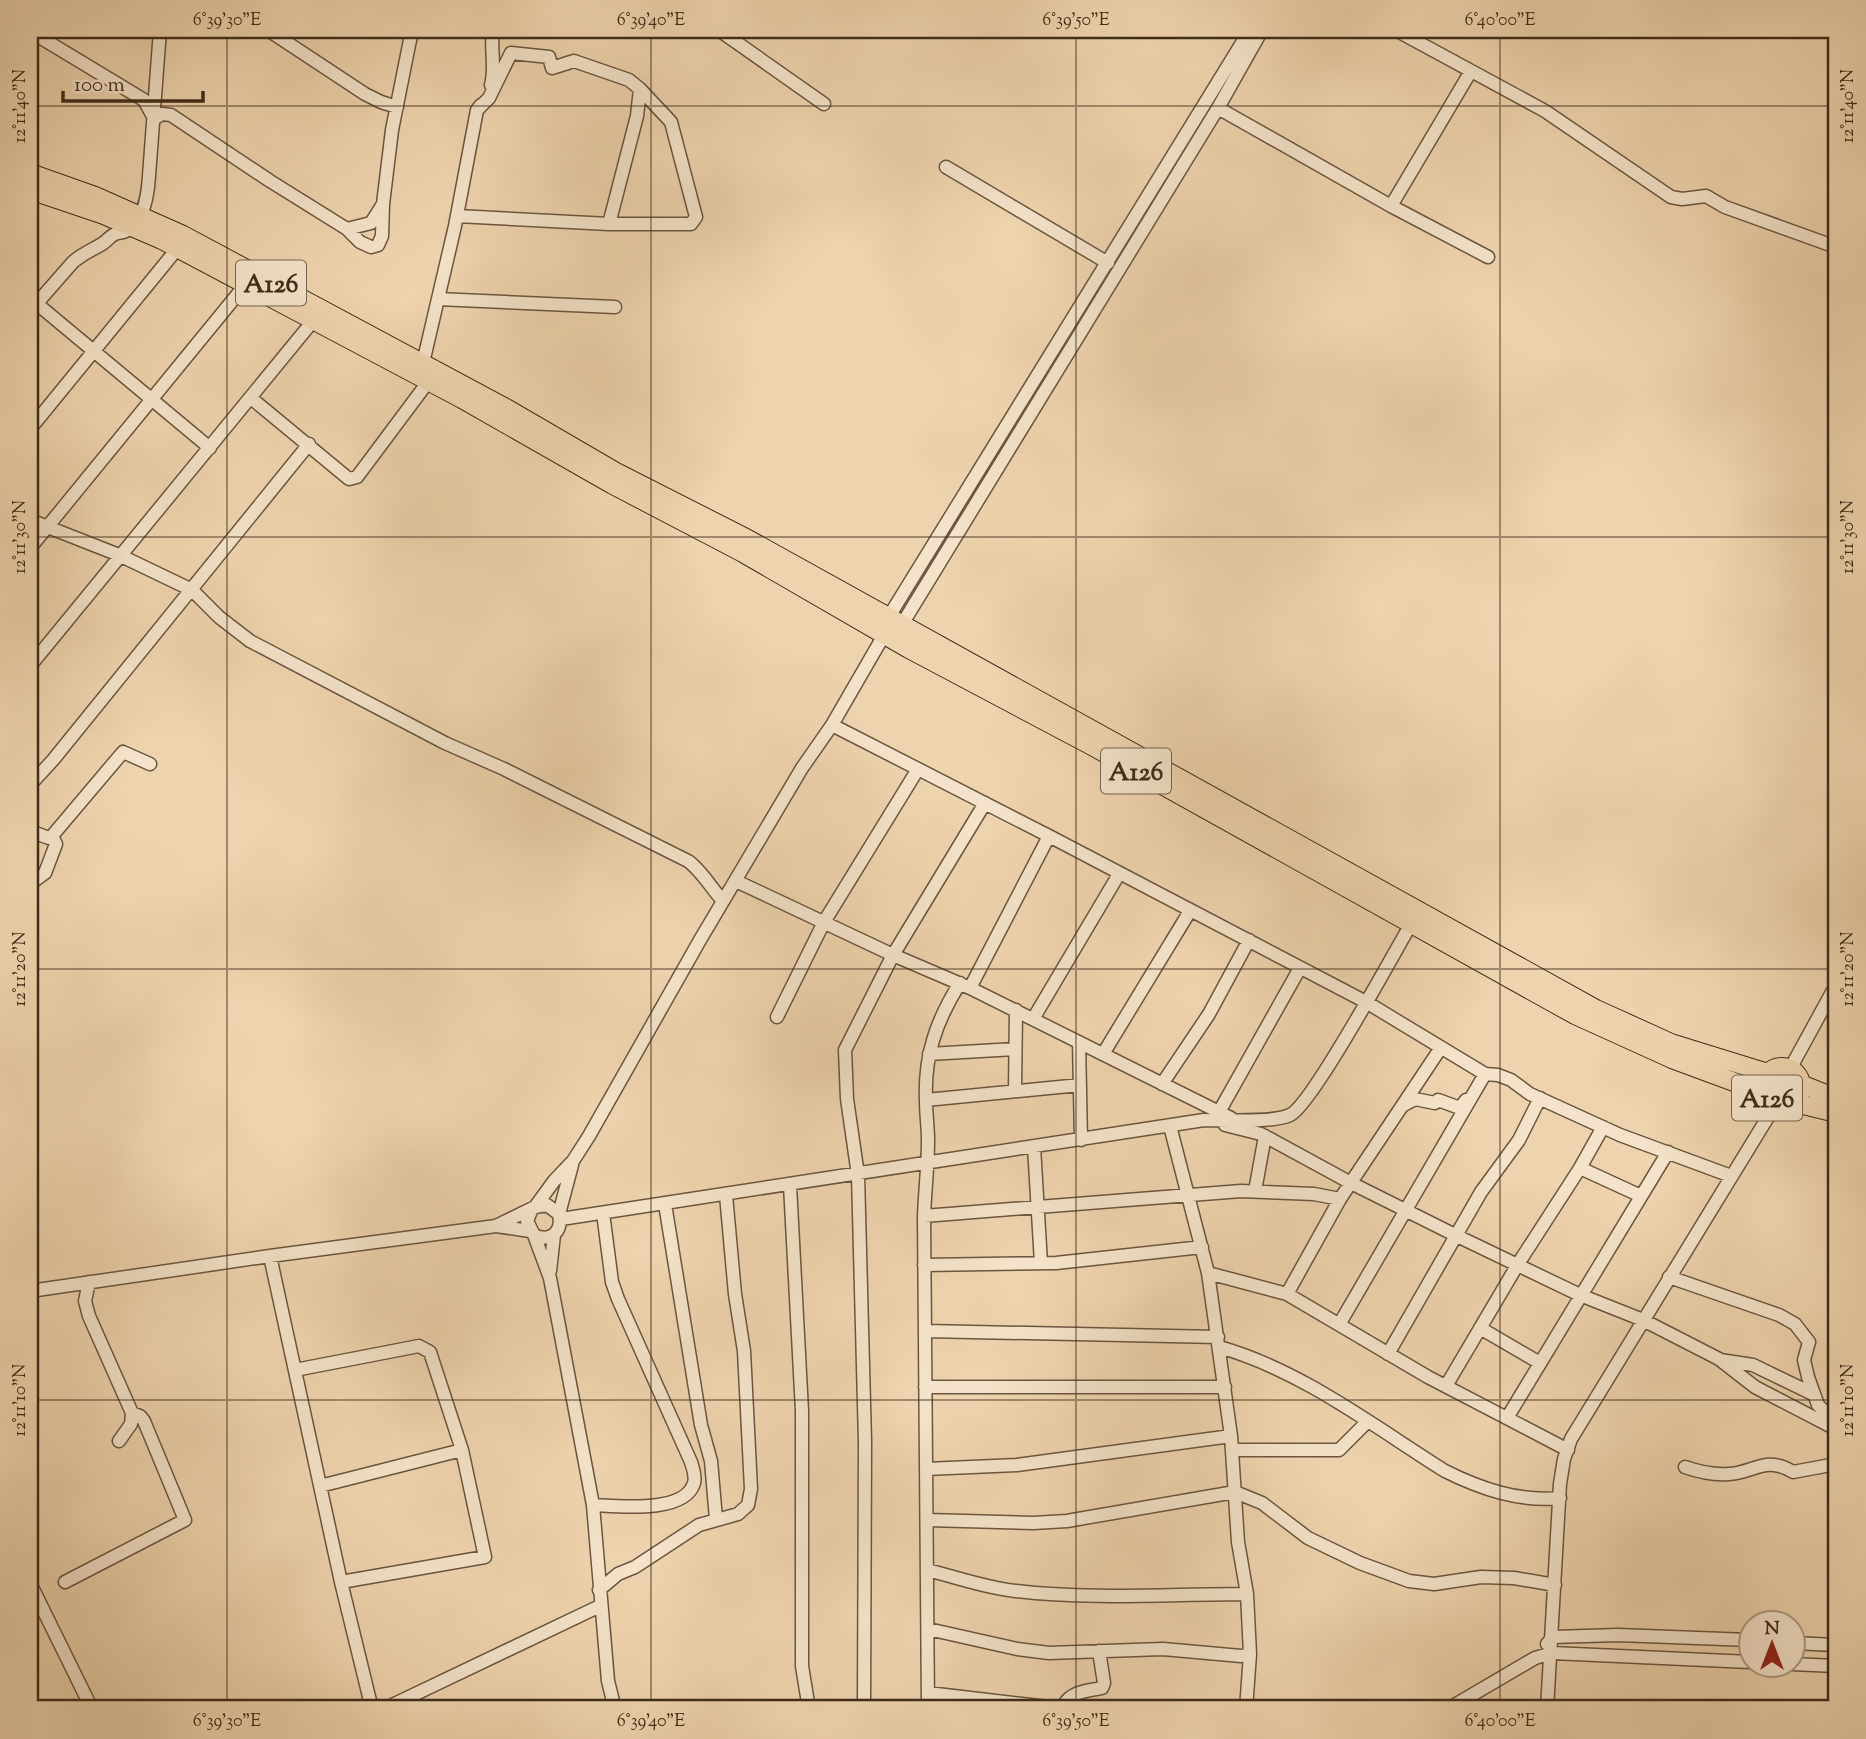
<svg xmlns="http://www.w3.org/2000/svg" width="1866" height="1739" viewBox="0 0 1866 1739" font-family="'Sorts Mill Goudy',serif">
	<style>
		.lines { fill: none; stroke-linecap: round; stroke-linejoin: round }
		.minor-casing { stroke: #6b563f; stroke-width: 15 }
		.highway-casing { stroke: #3f2c1a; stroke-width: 20 }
		.minor { stroke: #f4e3ca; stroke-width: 12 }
		.highway { stroke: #eed4ae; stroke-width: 18 }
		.ticks { fill: none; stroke: #3f2c1a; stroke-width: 2; stroke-opacity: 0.45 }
		.labels { text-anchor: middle; stroke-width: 6; stroke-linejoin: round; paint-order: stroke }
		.shield { fill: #f4e3ca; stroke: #75634f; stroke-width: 2 }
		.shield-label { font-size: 26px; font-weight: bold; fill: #3f2c1a }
		.neatline { fill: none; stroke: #3f2c1a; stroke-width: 2.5 }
		.ticks-label { font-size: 18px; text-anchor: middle; fill: #3f2c1a }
	</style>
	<rect width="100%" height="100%" fill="#eed4ae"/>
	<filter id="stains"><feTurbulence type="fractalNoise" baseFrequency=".00286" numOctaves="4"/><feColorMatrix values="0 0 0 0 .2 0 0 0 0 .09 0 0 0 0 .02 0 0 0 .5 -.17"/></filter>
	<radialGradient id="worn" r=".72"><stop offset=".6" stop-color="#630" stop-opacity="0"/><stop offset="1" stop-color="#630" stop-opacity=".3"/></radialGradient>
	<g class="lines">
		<defs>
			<path id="minor" d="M30,30L43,39L144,100L154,118
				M268,30L365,94L381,102L397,107
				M719,30L824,104
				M1403,34L1545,111L1671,197L1682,199L1706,196L1725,207L1836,247
				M491,85C496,67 490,49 493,30
				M1218,108L1391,206L1488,257
				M477,110L489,98L511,53L549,57L552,68L574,61L629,80L640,89L671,122L696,217L691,224H609
				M154,119L162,114L171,115L270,181L347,229L360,242L371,247L378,245L382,236L383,204
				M946,167L1108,263
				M1391,206L1471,71
				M457,216L609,224L637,116L640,89
				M347,229L371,223L383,204L392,130L412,30
				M438,299L615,307
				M36,303L210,448
				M30,311L73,262C82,254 92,250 102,244C107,241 110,236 115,234C119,232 123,233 126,231C144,223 148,193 149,176L160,30
				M423,363L455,226L477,110L481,105
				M251,398L349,479L357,477L428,382
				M30,429L177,249
				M30,520L119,555L192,590L219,617L250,641L445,743L504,769L688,861C701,870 712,889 723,901
				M30,548L246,284
				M888,618L1250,30
				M901,626L1218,108L1262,30
				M30,666L313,321
				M832,725L1049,836L1366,1002L1485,1074L1498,1075L1511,1080L1530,1094L1620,1135L1731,1176
				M30,785L53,760L309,444
				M30,831L49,838L52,836L123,752L150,764
				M736,881L893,955L970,988L1231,1118
				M30,884L45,873L56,844L52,836
				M970,988L1049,836
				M777,1017L824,922L918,769
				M1033,1019L1119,874
				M1079,1042L1081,1140
				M929,1054L1015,1049
				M1103,1054L1190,911
				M1790,1069L1836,985
				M1162,1084L1209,1014L1249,940
				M1015,1090L1016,1010
				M926,1100L1080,1085
				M1402,1106L1415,1099L1435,1103L1438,1100L1460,1108L1466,1100
				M1219,1112L1300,968
				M1225,1125L1261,1134L1351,1183L1455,1235L1580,1295L1643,1320L1719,1359L1755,1387L1836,1429
				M1170,1126L1208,1273L1231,1436L1238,1542L1247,1594L1250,1654L1246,1709
				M1034,1147L1041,1263
				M1580,1168L1641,1196
				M790,1185L802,1411V1666L809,1709
				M1255,1191L1265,1136
				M665,1204L701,1425L711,1461L716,1519
				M535,1207L554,1181L573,1161L589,1136L700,940L802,768L832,725L884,635
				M559,1214L572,1165
				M924,1216L1241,1191L1314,1194L1340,1199
				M561,1219L1204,1120C1225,1120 1273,1123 1290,1115C1312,1105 1394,953 1411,924
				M496,1226L535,1207L547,1205L559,1214C563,1232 550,1243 534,1235L527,1221L531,1211
				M534,1235L550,1278L593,1505L608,1681L615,1709
				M270,1256L341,1582L372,1709
				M924,1265L1056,1263L1202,1247
				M550,1271L554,1235
				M1208,1273L1287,1294L1428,1377L1568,1450
				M1669,1277L1779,1315L1795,1324L1809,1342L1804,1360L1808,1377L1818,1405L1830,1417L1835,1429
				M89,1282L85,1301L89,1316L132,1413L131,1424L119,1441
				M30,1291L270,1256L496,1226L530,1231
				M1287,1294L1340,1199L1440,1049
				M1340,1323L1485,1074
				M1480,1328L1540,1363
				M925,1331L1218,1337
				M1219,1347C1299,1369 1375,1427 1445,1471C1481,1489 1519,1502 1560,1498
				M1388,1354L1481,1192L1519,1140L1540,1098
				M1720,1360L1753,1365L1813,1394
				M295,1370L419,1346L430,1352L462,1450
				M1446,1386L1518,1264L1580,1168L1603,1127
				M925,1387H1225
				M1507,1418L1668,1152
				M1232,1450H1339L1367,1422
				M1685,1467C1699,1472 1714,1475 1729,1474C1753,1473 1766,1455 1793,1472L1836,1464
				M926,1469L1017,1465L1231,1436
				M320,1486L462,1450L485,1557L341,1582
				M593,1505C618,1506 685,1514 694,1483C696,1477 693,1468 691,1462L618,1299L612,1282L603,1213
				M927,1520L1033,1523L1067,1521L1235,1492L1262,1503L1308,1538L1360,1563L1409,1581L1434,1584L1481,1577L1514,1578L1555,1585
				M927,1570C956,1577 986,1588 1016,1591C1092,1600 1170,1594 1247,1594
				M65,1582L185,1520L144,1421L140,1416L132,1413
				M30,1583L92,1709
				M599,1590L618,1574L635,1567L699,1525L738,1514L748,1505L751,1489L744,1351L735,1294L726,1195
				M928,1629L1017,1649L1049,1653L1163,1649L1241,1656L1250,1654
				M1792,1643L1836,1645
				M1547,1644L1553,1637L1618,1635L1750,1640
				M1792,1664L1836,1666
				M928,1693L1057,1708L1064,1705C1071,1691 1088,1691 1102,1688L1104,1683L1099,1651
				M384,1709L600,1606
				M864,1709L865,1442L858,1175L847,1099L845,1050L893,955L985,803
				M928,1709L924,1216C925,1191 928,1165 928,1140C928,1127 926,1114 926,1101C924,1056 936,1021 960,983
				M1448,1709L1535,1658L1552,1653L1750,1662
				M1547,1709L1560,1484L1564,1459L1571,1439L1776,1104"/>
			<path id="highway" d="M30,173L95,196L183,235L506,408L616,472L746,538L1596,1009L1671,1043L1768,1073
				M30,190L104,215L162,240L462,399L613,485L743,553L909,649L1092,746L1575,1015L1672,1059L1764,1093
				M1763 1086a19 19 0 1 1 38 0a19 19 0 1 1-38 0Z
				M1801,1084L1836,1098
				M1791,1102L1836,1113"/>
		</defs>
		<use href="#minor" class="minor-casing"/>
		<use href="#highway" class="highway-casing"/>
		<use href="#minor" class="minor"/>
		<use href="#highway" class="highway"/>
	</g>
	<path class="ticks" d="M227,30V1709M651,30V1709M1076,30V1709M1500,30V1709M30,106H1836M30,537H1836M30,969H1836M30,1400H1836"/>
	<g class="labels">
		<g class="shield">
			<rect x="236" y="260.5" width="70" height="45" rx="5"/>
			<rect x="1101" y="748.5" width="70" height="45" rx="5"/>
			<rect x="1732" y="1075.5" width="70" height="45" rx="5"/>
		</g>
		<g class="shield-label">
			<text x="271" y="292">A126</text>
			<text x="1136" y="780">A126</text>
			<text x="1767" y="1107">A126</text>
		</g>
	</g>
	<rect width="1866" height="1739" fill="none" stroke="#eed4ae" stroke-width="77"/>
	<g transform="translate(1772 1644)"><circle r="33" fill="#f4e3ca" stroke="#ac9a84" stroke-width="2"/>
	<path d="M0-5L12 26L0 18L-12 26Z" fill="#8f2418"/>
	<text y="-10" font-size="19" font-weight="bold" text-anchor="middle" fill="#3f2c1a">N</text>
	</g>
	<path d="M63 91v10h140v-10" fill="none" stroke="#3f2c1a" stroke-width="3.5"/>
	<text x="74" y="91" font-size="21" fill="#3f2c1a" stroke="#f4e3ca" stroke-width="5" paint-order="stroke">100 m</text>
	<rect x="38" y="38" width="1790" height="1662" class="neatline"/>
	<g class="ticks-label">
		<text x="227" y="25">6°39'30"E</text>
		<text x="651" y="25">6°39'40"E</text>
		<text x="1076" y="25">6°39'50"E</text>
		<text x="1500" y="25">6°40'00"E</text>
		<text transform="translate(19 106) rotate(-90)" y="6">12°11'40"N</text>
		<text transform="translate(1847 106) rotate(-90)" y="6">12°11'40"N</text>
		<text transform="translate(19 537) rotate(-90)" y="6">12°11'30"N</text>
		<text transform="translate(1847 537) rotate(-90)" y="6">12°11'30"N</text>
		<text transform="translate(19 969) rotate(-90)" y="6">12°11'20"N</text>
		<text transform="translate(1847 969) rotate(-90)" y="6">12°11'20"N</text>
		<text transform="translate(19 1400) rotate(-90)" y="6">12°11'10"N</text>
		<text transform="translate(1847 1400) rotate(-90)" y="6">12°11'10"N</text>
		<text x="227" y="1726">6°39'30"E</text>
		<text x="651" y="1726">6°39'40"E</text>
		<text x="1076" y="1726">6°39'50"E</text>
		<text x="1500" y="1726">6°40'00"E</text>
	</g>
	<rect width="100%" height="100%" filter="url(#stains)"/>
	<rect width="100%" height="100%" fill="url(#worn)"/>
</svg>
